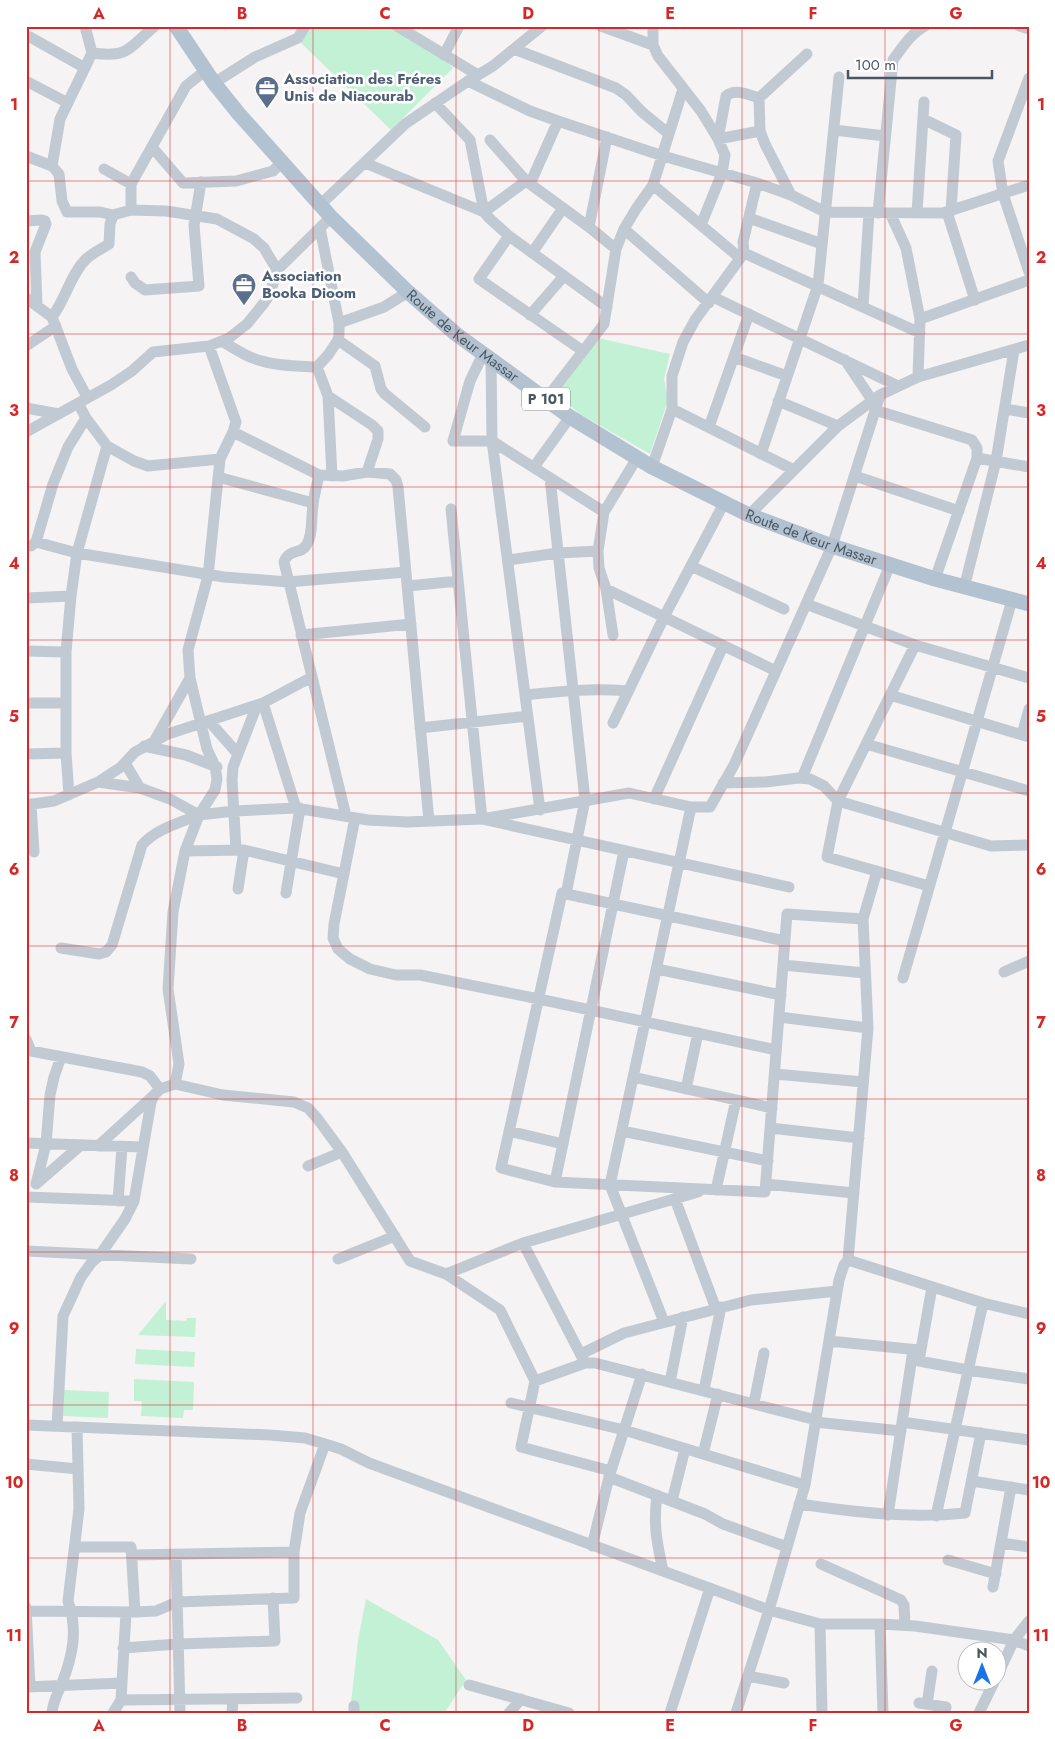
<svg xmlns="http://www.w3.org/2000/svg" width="1055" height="1739" viewBox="0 0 1055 1739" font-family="Jost,sans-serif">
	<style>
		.green { fill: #c3f1d5 }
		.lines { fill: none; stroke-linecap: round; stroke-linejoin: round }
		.minor { stroke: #c1cad2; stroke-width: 11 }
		.major { stroke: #b3c2d1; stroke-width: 15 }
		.grid { fill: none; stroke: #d62828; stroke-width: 1; stroke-opacity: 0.55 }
		.labels { text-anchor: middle; stroke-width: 5; stroke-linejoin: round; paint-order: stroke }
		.shield { fill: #fff; stroke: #808990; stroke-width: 1 }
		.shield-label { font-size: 14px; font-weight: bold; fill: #4a5661 }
		.service-label { font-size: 15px; font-weight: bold; fill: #4e5e75; stroke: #fff; text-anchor: start }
		.street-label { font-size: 15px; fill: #4a5661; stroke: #fff }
		.neatline { fill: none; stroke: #d62828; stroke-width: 2 }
		.grid-label { font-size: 16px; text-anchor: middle; font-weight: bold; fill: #d62828 }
	</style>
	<rect width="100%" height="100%" fill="#f5f3f3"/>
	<path class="green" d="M313,26H410L453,68L391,130L299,41Z
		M598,338L670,354L664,379L668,400L650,454L580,414L556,393Z
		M166,1301V1320L186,1321L187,1318H196L195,1337L138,1335Z
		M136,1349L195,1352L194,1367L135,1364Z
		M134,1379L194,1382L193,1410H184L183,1418L141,1416L142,1401H134Z
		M64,1390L109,1392L108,1418L63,1416Z
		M366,1599L438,1640L466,1680L445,1712L357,1711L351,1703L358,1640Z"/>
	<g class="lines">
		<path class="minor" d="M397,26L478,75
			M601,26L653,45
			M653,26V45L658,56L701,111L718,139L760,131
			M1019,26L1029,29
			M30,37L85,68
			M514,49L616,88L626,95L642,112L669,134
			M92,53C130,58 128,48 155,26
			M444,55L459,26
			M1029,78L998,161L1003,194L1029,272
			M26,81L68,103
			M468,81L530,111L558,121L663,156L757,183L791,195L825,212L943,213L1029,185
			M214,83L255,57L298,38L305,26
			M435,103L470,140L484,212L489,218L509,236L607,307
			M923,119L956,135L951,211
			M834,130L885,136
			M490,140L526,181L589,227L616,249
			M152,147L183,183L236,181L273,171L282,162
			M26,156L52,166L59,174L62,201L67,212H100L113,215L131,210L166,211L217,219L254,239L264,248L277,270
			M365,163L484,212L526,181
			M52,166L60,119L92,53L85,26
			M104,169L131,184
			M530,184L558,121
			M653,185L740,258
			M791,195L765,144L760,131L759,98L807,54
			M320,205L405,124L468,81L493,66L542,26
			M131,210V184L186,86L206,70
			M947,212L975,300
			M878,213L893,60C902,48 911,33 925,26
			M890,213L906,248L920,319L918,377
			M917,213L924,102
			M749,218L822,244
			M26,221L42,220L45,221L46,224L35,252L37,305
			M701,225L722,173L725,155L718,139L726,96C736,88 749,95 759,98
			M589,227L607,137
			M624,229L709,303
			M509,236L479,279L583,351
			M532,253L563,208
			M744,253L920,333
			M131,277L135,283L145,290L199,286L194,225L201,182
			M713,297L898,386
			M26,298L52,317L72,369L87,397
			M863,306L869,213
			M530,315L564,276
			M52,317C66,299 70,275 86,259C93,253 101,249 109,244L110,224L113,215
			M920,319L1029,280
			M339,323L384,307L408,292
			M338,340L375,366L381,389L385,394L425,427
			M223,342C232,347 241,353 250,357C271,366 295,366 317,367L328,355L338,340L339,335V323L320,228
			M26,346L56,326
			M483,354L470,381L453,441H492L604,512
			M734,357L787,376
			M491,360L492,441L540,810
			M845,360L872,400
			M317,367L328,396L372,425L378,431V439L367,472
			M328,396L332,476
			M546,399L604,324L616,249L624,229L636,209L653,185L683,89
			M778,401L838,426
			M78,403L86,418L107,446L134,461L148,466L220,459
			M26,408L59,414
			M672,409L794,470
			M1005,409L1029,413
			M875,410L972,440L977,448V458L935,579
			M709,427L749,314
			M26,432L111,385L132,371L153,352L209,346L229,338L247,324L264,303L270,294L277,270L331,217
			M233,432L319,475L343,476L367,472L390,474L396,480L398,487L429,821
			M761,454L818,285L839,77
			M977,458L1029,467
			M534,467L570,417
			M652,467L672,409V376L683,342L695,320L744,253L743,242L757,183
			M319,475C317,485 314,495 313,505C311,517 313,534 307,544C302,555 289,548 284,562L346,816
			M855,476L959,511
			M218,477L313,503
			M550,478L585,800L566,894
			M451,509L482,819L789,887
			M749,515L838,426L880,395L918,377L1029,345
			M36,542L53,484L68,447L86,418
			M26,546H31L36,542L77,553L224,577L288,582L406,572
			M508,560L558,553L598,551
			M691,566L784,609
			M408,586L458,581
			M964,588L996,461L1014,350
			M606,589L776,671
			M26,598L71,596
			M806,604L915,645L1029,678
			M301,635L411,624
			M613,635L606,589L599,568L598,551L604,512L637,458
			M915,645L838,801L827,857L929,886
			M26,651L66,652
			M525,695C561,691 592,688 628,691
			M890,695L1029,737
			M26,703H66
			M263,703L296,808
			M209,721L238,754
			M613,723L664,617L724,503
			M420,728L528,716
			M1022,735L1029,709
			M155,740L190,678
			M866,744L1029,791
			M144,746L186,755L217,767
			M26,754L66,753
			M125,763L140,788
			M802,778L890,565
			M98,782L121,767L135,752L168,734L263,703L312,677
			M723,783L766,782L798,778L810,779L824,786L838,801L991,846L1029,845
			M69,795L66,753V652L71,596L77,553L107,446
			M654,799L723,646
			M31,804L34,852
			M26,805L54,801L98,782L140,788L170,799L199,815L234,811L296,808L368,820L407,822L482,819L629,793L691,807H710L734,765L832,546L880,395
			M355,818L334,924L333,938L338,949L350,959L370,969L396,975H420L539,999L776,1050
			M236,849L232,780L233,767L257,705
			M185,851L244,850L344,874
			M238,889L244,850
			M286,893L300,808
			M785,941L562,893L501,1168L555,1182L765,1192L787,914L863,919
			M61,948L99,954L106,952L112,945L142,845C156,829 179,823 199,815
			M783,965L865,973
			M657,969L781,995
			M1004,972L1029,961
			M903,978L1012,600
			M779,1017L868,1028
			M26,1039L31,1051L142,1072L150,1076L160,1089
			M775,1074L863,1082
			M633,1077L772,1108
			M175,1084L179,1064L168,989L173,912L185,851L199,815L215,790L217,779L215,766L207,749L190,678L188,650L208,576L220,459L233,432L236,422L209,346
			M686,1089L698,1033
			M770,1128L859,1138
			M509,1131L563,1144
			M622,1131L768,1161
			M26,1143L143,1147
			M98,1146L153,1096
			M308,1166L342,1152
			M555,1182L624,851
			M36,1184L46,1144L50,1095L54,1077L61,1057
			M36,1184L81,1145
			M766,1184L854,1193
			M716,1190L736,1100
			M26,1197L134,1201
			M675,1199L716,1309
			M118,1201L122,1147
			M523,1243L584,1361
			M26,1251L191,1259
			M338,1259L395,1236
			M848,1260L983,1303L1029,1314
			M446,1274L523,1243L698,1192
			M932,1287L919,1361L968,1370L1029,1379
			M664,1322L610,1185L691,807
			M829,1341L919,1350
			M581,1354L624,1333L751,1300L837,1291
			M535,1381L585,1363H595L816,1420
			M670,1382L683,1317
			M704,1390L721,1307
			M511,1403L624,1430L805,1485
			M754,1403L764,1353
			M815,1422L901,1431
			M902,1422L1029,1440
			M26,1425L270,1435L305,1438L325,1444L341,1449L369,1463L769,1610L820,1624H880L915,1626L1014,1640L1029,1646
			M57,1426L63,1316L81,1277L92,1262L100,1255L125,1219L134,1201L151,1102L154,1095L160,1089L175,1084L223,1095L294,1102L308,1108L317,1118L342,1152L410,1261L446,1274L500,1310L535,1381L521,1447L611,1471
			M703,1454L718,1394
			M26,1464L78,1469
			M609,1477L705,1514L723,1524L787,1547
			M972,1481L1029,1490
			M657,1495C653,1525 657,1543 663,1571
			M672,1501L685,1449
			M799,1504C855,1512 909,1519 965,1513L981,1433
			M888,1515L913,1350
			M936,1516L983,1303
			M1001,1543L1029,1547
			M592,1546L609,1477L642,1374
			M75,1547H131L135,1612
			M176,1554L180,1713
			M132,1555L294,1552
			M948,1560L996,1574
			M821,1564L901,1600L904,1605L905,1625
			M993,1587L1011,1487
			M26,1607L30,1687
			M26,1611L135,1612L156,1611L177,1602L294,1598V1552L300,1513L325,1444
			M820,1624L822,1713
			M880,1624L883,1713
			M123,1648L178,1644L275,1641L273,1598
			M998,1674L1014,1640L1029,1621
			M748,1676L784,1683
			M469,1685L569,1713
			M26,1687L122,1683
			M121,1700L297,1698
			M919,1703L946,1707L945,1713
			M927,1704L932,1671
			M52,1713C53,1701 58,1693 62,1683C73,1655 78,1630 68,1601L79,1509L77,1427
			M113,1713L121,1700L126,1613
			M232,1713L233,1699
			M354,1713V1706
			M509,1713L521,1699
			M670,1713L710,1588
			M736,1713L769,1610L805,1485L839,1280L844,1265L848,1260L868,1028L863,919L877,871
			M979,1713L994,1682"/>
		<path class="major" id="s1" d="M176,26L214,83L239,114L331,217L408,292L456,334L570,417L652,467L749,515L832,546L935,579L1029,604"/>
	</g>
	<path class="grid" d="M170,26V1713M313,26V1713M456,26V1713M599,26V1713M742,26V1713M885,26V1713M26,181H1029M26,334H1029M26,487H1029M26,640H1029M26,793H1029M26,946H1029M26,1099H1029M26,1252H1029M26,1405H1029M26,1558H1029"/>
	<defs>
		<symbol id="office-pin" viewBox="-11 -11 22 30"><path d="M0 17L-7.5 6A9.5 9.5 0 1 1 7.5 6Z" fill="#5c6f8a" stroke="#fff"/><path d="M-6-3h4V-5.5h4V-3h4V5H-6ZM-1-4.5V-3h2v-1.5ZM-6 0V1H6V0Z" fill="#fff"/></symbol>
	</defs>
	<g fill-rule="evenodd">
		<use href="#office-pin" x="253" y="74" width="28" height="38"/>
		<use href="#office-pin" x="230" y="271" width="28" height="38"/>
	</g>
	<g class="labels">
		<rect class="shield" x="522" y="387.5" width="48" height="23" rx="4"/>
		<g class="shield-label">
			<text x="546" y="404">P 101</text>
		</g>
		<g class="service-label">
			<text x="284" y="84">Association des Fréres<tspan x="284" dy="17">Unis de Niacourab</tspan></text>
			<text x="262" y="281">Association<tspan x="262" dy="17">Booka Dioom</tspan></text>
		</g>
		<g class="street-label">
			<text dy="5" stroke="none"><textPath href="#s1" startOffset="424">Route de Keur Massar</textPath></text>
			<text dy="5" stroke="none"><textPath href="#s1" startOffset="829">Route de Keur Massar</textPath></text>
		</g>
	</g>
	<rect width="1055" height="1739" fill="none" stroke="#ffffff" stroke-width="55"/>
	<g transform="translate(982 1666)"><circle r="24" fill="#ffffff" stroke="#b7bbc0"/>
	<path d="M0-4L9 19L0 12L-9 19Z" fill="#1a73e8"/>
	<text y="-8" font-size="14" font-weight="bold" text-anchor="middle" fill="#4a5661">N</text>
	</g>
	<path d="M848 70v8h144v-8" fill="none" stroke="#4a5661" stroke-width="2.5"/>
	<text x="855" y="70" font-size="15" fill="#4a5661" stroke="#ffffff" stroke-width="4" paint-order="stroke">100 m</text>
	<rect x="28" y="28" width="1000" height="1684" class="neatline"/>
	<g class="grid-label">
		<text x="99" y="19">A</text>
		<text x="242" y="19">B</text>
		<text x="385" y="19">C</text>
		<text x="528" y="19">D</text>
		<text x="670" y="19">E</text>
		<text x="813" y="19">F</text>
		<text x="956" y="19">G</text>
		<text x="14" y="110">1</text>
		<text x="1041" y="110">1</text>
		<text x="14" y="263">2</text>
		<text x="1041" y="263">2</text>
		<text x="14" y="416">3</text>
		<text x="1041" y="416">3</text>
		<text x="14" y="569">4</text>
		<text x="1041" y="569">4</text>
		<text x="14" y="722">5</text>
		<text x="1041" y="722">5</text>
		<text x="14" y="875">6</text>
		<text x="1041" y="875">6</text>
		<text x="14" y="1028">7</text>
		<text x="1041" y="1028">7</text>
		<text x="14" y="1181">8</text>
		<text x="1041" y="1181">8</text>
		<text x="14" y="1334">9</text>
		<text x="1041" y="1334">9</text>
		<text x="14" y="1488">10</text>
		<text x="1041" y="1488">10</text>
		<text x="14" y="1641">11</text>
		<text x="1041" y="1641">11</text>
		<text x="99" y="1731">A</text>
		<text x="242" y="1731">B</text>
		<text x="385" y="1731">C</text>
		<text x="528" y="1731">D</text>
		<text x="670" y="1731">E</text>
		<text x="813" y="1731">F</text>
		<text x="956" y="1731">G</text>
	</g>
</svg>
